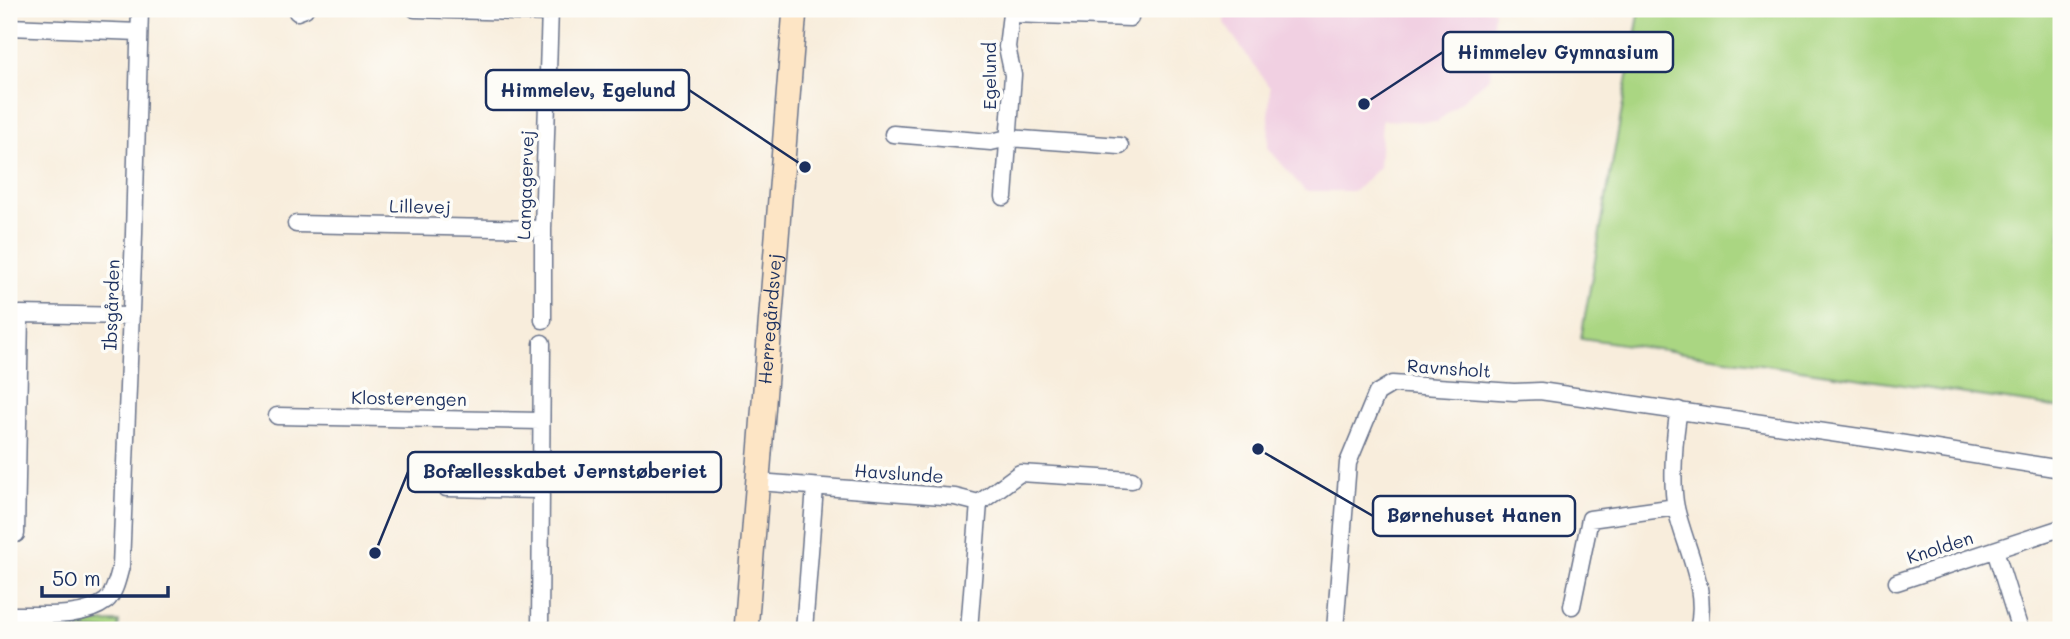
<svg xmlns="http://www.w3.org/2000/svg" width="2070" height="639" viewBox="0 0 2070 639" font-family="Mali,sans-serif">
	<style>
		.built { fill: #f1d0e2 }
		.green { fill: #aad682; stroke: #628270; stroke-width: 2 }
		.lines { fill: none; stroke-linecap: round; stroke-linejoin: round }
		.street-casing { stroke: #68728a; stroke-width: 19 }
		.secondary-casing { stroke: #68728a; stroke-width: 26 }
		.street { stroke: #fff; stroke-width: 16 }
		.secondary { stroke: #fde5c5; stroke-width: 23 }
		.labels { text-anchor: middle; stroke-width: 7; stroke-linejoin: round; paint-order: stroke }
		.street-label { font-size: 18px; fill: #1b2f5e; stroke: #fdfcf7 }
		.leader { fill: none; stroke: #1b2f5e; stroke-width: 2.5 }
		.callout-dot { fill: #1b2f5e; stroke: #fdfcf7; stroke-width: 2.5 }
		.callout { fill: #fdfcf7; stroke: #1b2f5e; stroke-width: 2.5 }
		.callout-label { font-size: 19px; text-anchor: middle; font-weight: bold; fill: #1b2f5e }
	</style>
	<rect width="100%" height="100%" fill="#fdfcf7"/>
	<filter id="ink" filterUnits="userSpaceOnUse"><feTurbulence type="fractalNoise" baseFrequency=".0143" numOctaves="2"/><feDisplacementMap in="SourceGraphic" scale="14" xChannelSelector="R" yChannelSelector="G"/><feConvolveMatrix kernelMatrix="1 2 1 2 8 2 1 2 1" color-interpolation-filters="sRGB"/></filter>
	<filter id="wash" filterUnits="userSpaceOnUse"><feTurbulence type="fractalNoise" baseFrequency=".00686" numOctaves="4" result="noise"/><feDisplacementMap in="SourceGraphic" scale="28" xChannelSelector="R" yChannelSelector="G"/><feGaussianBlur stdDeviation="1.57" result="paint"/><feColorMatrix in="noise" values="0 0 0 0 0 0 0 0 0 0 0 0 0 0 0 0 0 1.4 0 .05"/><feComposite in="paint" operator="in"/></filter>
	<g filter="url(#wash)">
		<rect width="100%" height="100%" fill="#f8eddc"/>
		<path class="built" d="M1225,9H1494L1490,77L1437,122L1382,120L1379,167L1355,191H1305L1268,148L1270,88L1224,23Z"/>
		<path class="green" d="M1640,9H2061V408L1581,338Z
			M119,622L118,630H9V625Z"/>
	</g>
	<g filter="url(#ink)">
		<g class="lines">
			<defs>
				<path id="street" d="M415,9L549,13
					M297,12L305,9
					M1011,14L1130,18
					M9,27L139,32
					M893,134L991,142L1008,138L1120,146
					M1004,197L1013,75L1007,47L1011,14L1009,9
					M296,224L543,229
					M543,320V229L550,9
					M1679,410C1674,436 1671,484 1676,508C1685,548 1709,588 1698,630
					M277,416L541,421
					M758,482L955,497L979,503L1020,473L1132,480
					M446,488L539,490
					M9,534H16L20,314L131,316
					M1995,550L2020,630
					M1897,582L2061,528
					M1572,606L1590,519L1676,507
					M9,615C38,614 81,620 106,601C115,593 118,577 121,566L134,234L140,9
					M540,630L542,343
					M804,630L815,487
					M969,630L979,503
					M1335,630L1348,463L1377,393L1392,384L1514,392L1540,391L1880,440L2061,469"/>
				<g id="secondary">
					<path id="s1" d="M746,630L795,9"/>
				</g>
			</defs>
			<use href="#street" class="street-casing"/>
			<use href="#secondary" class="secondary-casing"/>
			<use href="#street" class="street"/>
			<use href="#secondary" class="secondary"/>
		</g>
	</g>
	<g class="labels">
		<g class="street-label">
			<text transform="translate(990 76) rotate(-90)" y="6">Egelund</text>
			<text transform="translate(526 185) rotate(-88)" y="6">Langagervej</text>
			<text transform="translate(420 207) rotate(1)" y="6">Lillevej</text>
			<text transform="translate(112 305) rotate(-88)" y="6">Ibsgården</text>
			<text dy="6" stroke="none"><textPath href="#s1" startOffset="312">Herregårdsvej</textPath></text>
			<text transform="translate(1449 369) rotate(4)" y="6">Ravnsholt</text>
			<text transform="translate(409 399) rotate(1)" y="6">Klosterengen</text>
			<text transform="translate(899 474) rotate(4)" y="6">Havslunde</text>
			<text transform="translate(1940 548) rotate(-18)" y="6">Knolden</text>
		</g>
	</g>
	<path class="leader" d="M1364 104L1443 52M805 167L689 90M375 553L408 472M1258 449L1373 516"/>
	<g class="callout-dot">
		<circle cx="1364" cy="104" r="7"/>
		<circle cx="805" cy="167" r="7"/>
		<circle cx="375" cy="553" r="7"/>
		<circle cx="1258" cy="449" r="7"/>
	</g>
	<g class="callout">
		<rect x="1443" y="32" width="230" height="40" rx="7"/>
		<rect x="486" y="70" width="203" height="40" rx="7"/>
		<rect x="408" y="452" width="313" height="40" rx="7"/>
		<rect x="1373" y="496" width="202" height="40" rx="7"/>
	</g>
	<g class="callout-label">
		<text x="1558" y="59">Himmelev Gymnasium</text>
		<text x="588" y="97">Himmelev, Egelund</text>
		<text x="565" y="478">Bofællesskabet Jernstøberiet</text>
		<text x="1474" y="522">Børnehuset Hanen</text>
	</g>
	<rect width="2070" height="639" fill="none" stroke="#fdfcf7" stroke-width="35"/>
	<path d="M42 586v10h126v-10" fill="none" stroke="#1b2f5e" stroke-width="3.5"/>
	<text x="52" y="586" font-size="21" fill="#1b2f5e" stroke="#fdfcf7" stroke-width="5" paint-order="stroke">50 m</text>
</svg>
